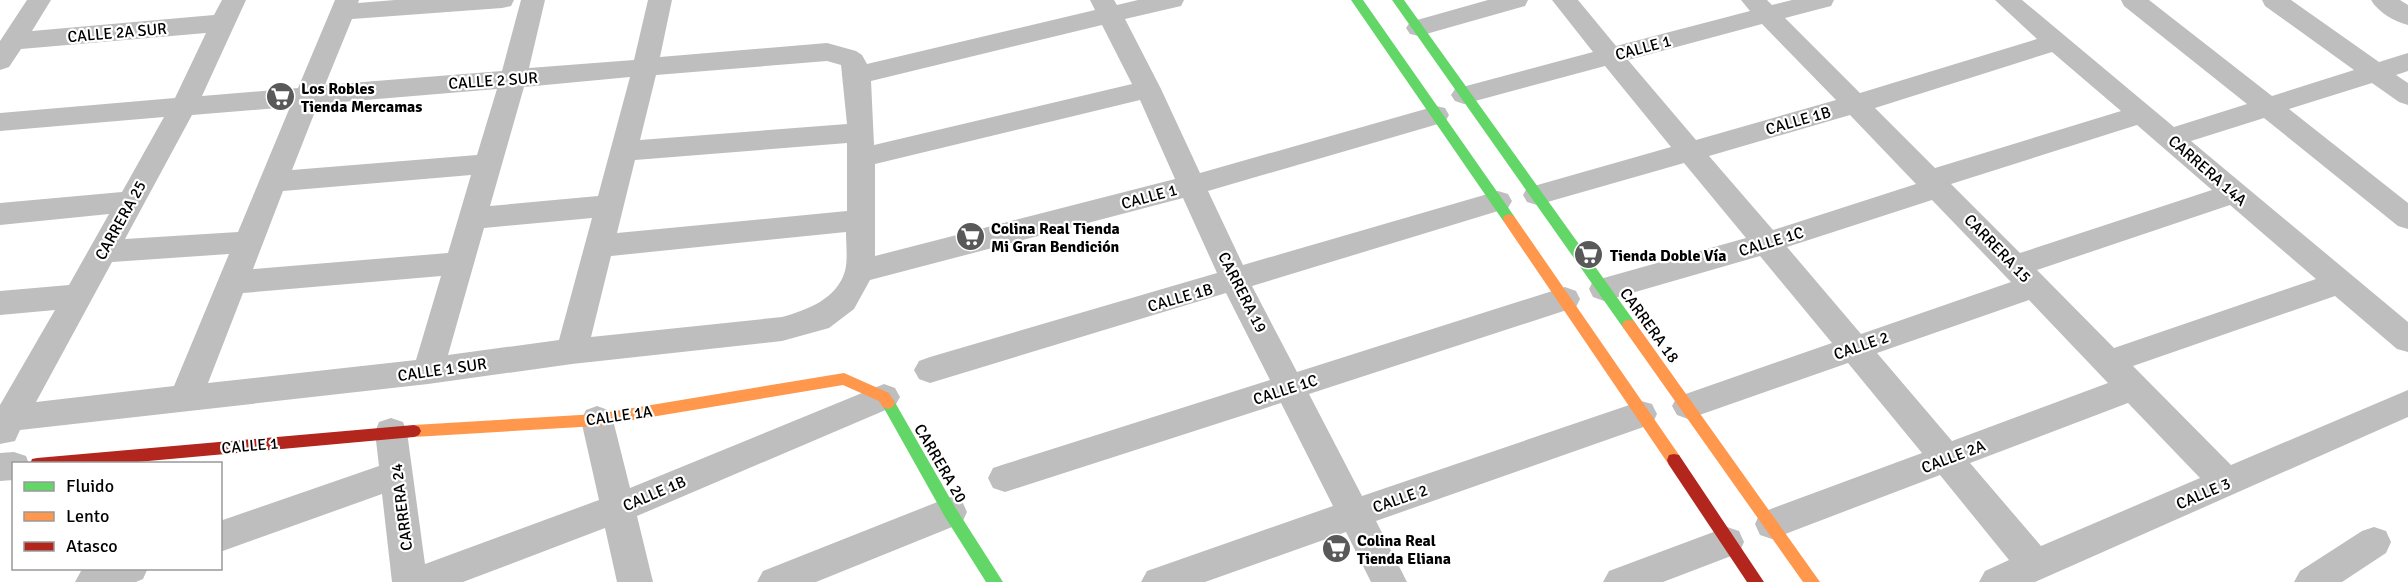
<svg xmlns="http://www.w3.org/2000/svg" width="2408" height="582" viewBox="0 0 2408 582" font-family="Signika,sans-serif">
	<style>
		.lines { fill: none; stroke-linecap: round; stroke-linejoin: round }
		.street { fill: #bebebe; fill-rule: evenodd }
		.fast { fill: #63d668; fill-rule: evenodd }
		.slow { fill: #ff974d; fill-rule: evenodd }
		.jam { fill: #b3261e; fill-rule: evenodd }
		.labels { text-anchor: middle; stroke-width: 4.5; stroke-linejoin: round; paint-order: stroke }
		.street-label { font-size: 16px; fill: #000; stroke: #fff }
		.poi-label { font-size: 16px; font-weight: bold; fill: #000; stroke: #fff; text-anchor: start }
	</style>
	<rect width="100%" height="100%" fill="#fff"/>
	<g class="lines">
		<path class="street" d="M27,0H51L32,31L214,15L222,0H246L202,96L298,88L335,0H359L358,3L395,0H514L511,6L502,8L352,19L325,85L502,71L521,0H545L529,68L634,60L648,0H672L660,57L827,43L856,51L862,55L867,64L1095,10L1090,0H1114L1117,5L1138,0H1184L1181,6L1125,19L1161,89L1200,173L1436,106L1445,108L1449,115L1445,122L1208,191L1243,265L1498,191L1508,194L1512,201L1508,208L1252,286L1297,372L1565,287L1576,291L1580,299L1576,307L1309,394L1362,496L1641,401L1652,404L1657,414L1652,424L1376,521L1407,582H1371L1346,532L1205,582H1141L1147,571L1333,506L1281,403L1005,492L993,488L988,478L993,468L1005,464L1270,380L1226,293L930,383L919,379L914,370L919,361L930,357L1217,273L1183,198L870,280L854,309L829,328L782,341L572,364L428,384L20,430L15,441L0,444V405L55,310L0,315V291L69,285L109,214L0,225V203L122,192L164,117L0,131V113L175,98L206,33L21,49L9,67L0,70V41ZM1102,25L1132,84L874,145L871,81ZM827,61L841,65L847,124L640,140L656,75ZM630,77L598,196L490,206L524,87ZM497,89L477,155L292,170L318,104ZM1140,100L1175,179L875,256V164ZM290,107L238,232L125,239L192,115ZM847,143V211L617,233L635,160ZM471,175L448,253L253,269L283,191ZM592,218L559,340L448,355L484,228ZM846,232C846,244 848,260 845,271C837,299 807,310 782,317L591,337L611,256ZM229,254L174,386L36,402L112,262ZM441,276L416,360L208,383L243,293Z
			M1488,0H1528L1525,6L1419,36L1410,34L1406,28L1410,22Z
			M1552,0H1578L1616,46L1750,11L1741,0H1767L1772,5L1792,0H1834L1831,6L1785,18L1860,93L2037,39L1995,0H2022L2174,127L2247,104L2124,6L2121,0H2149L2272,96L2354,70L2265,6L2262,0H2291L2379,62L2408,53V71L2396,75L2408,83V105L2399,102L2372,83L2289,109L2408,203V229L2398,226L2264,118L2191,141L2408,322V352L2397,349L2335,296L2133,366L2231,465L2408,390V417L2035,582H1979L1985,571L2009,560L1940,475L1772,539L1760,535L1755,524L1760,513L1922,453L1848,363L1688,419L1677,415L1672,406L1677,397L1832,343L1760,256L1604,301L1593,297L1589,289L1593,281L1746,238L1684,163L1537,205L1527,202L1523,195L1527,188L1671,147L1605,66L1464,104L1455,101L1451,95L1455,89L1593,52ZM1762,24L1836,100L1696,140L1628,60ZM2052,52L2121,111L1935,168L1875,108ZM1850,115L1916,184L1773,230L1709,156ZM2137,125L2212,190L2020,253L1951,184ZM1932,200L2011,282L1861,334L1787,247ZM2230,205L2316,279L2114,348L2037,270ZM2029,300L2108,383L1952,441L1877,353ZM2128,403L2200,478L2041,546L1970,463Z
			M2371,0H2400L2408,5V25C2395,22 2378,12 2371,0Z
			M884,384L895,388L900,397L895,406L637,516L653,582H617L605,528L463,582H392L382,494L220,552V521L379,466L375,432L379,422L391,418L403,422L407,432L425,564L599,500L581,420L586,410L597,406L608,410L613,420L630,488Z
			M14,452L26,456L29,464H14V480L0,481V453Z
			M950,497L962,501L967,512L962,523L816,582H757L763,571Z
			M1727,527L1739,531L1744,542L1739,553L1663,582H1603L1609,571Z
			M2374,527L2386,531L2391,542L2386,553L2342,582H2294L2300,571L2362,531Z
			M86,568H148L143,579L136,582H75L81,571Z"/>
		<path class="fast" d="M1351,0H1363L1514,216L1515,219L1514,222H1504Z
			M1392,0H1404L1634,321L1636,325L1634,329H1624Z
			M888,397L893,399L955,507L1003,582H986L945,517L881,403L883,399Z"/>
		<path class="slow" d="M1509,214L1514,216L1679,455L1681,460L1679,465L1674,466L1669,465L1504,222L1503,219L1504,216Z
			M1629,320L1634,321L1820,582H1803L1624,329L1622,325L1624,321Z
			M844,373L889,393L895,403L893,407L888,409L883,407L879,401L843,385L597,426L414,437L409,435L407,431L409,427L414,425L597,414Z"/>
		<path class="jam" d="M414,425L419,427L421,431L419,435L414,437L115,464H30L32,459L37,458Z
			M1674,454L1679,455L1764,582H1747L1669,465L1667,460L1669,455Z"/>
	</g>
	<defs>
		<symbol id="supermarket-disc" viewBox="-11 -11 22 22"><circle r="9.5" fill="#595959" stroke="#fff"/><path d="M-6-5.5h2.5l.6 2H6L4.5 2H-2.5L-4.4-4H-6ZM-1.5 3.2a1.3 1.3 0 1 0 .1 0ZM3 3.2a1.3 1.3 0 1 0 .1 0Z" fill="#fff"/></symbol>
	</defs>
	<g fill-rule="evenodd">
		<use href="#supermarket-disc" x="264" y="80" width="33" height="33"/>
		<use href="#supermarket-disc" x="954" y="220" width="33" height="33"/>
		<use href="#supermarket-disc" x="1572" y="238" width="33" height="33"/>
		<use href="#supermarket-disc" x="1320" y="532" width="33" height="33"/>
	</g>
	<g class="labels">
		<g class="street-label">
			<text transform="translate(117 32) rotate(-5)" y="6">CALLE 2A SUR</text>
			<text transform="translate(1643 47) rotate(-15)" y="6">CALLE 1</text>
			<text transform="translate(493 80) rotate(-4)" y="6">CALLE 2 SUR</text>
			<text transform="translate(1798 120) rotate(-16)" y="6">CALLE 1B</text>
			<text transform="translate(2208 170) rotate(41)" y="6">CARRERA 14A</text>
			<text transform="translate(1149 196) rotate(-15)" y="6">CALLE 1</text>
			<text transform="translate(120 220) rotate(-61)" y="6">CARRERA 25</text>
			<text transform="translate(1771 241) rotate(-17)" y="6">CALLE 1C</text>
			<text transform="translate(1998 248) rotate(46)" y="6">CARRERA 15</text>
			<text transform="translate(1243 292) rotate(63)" y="6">CARRERA 19</text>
			<text transform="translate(1180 297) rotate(-16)" y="6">CALLE 1B</text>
			<text transform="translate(1650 325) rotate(54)" y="6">CARRERA 18</text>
			<text transform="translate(1861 345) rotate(-19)" y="6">CALLE 2</text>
			<text transform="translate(442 369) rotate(-8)" y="6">CALLE 1 SUR</text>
			<text transform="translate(1285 389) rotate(-18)" y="6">CALLE 1C</text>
			<text transform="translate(619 415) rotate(-8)" y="6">CALLE 1A</text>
			<text transform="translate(250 445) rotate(-5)" y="6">CALLE 1</text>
			<text transform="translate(1953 456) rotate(-21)" y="6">CALLE 2A</text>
			<text transform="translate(941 463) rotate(60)" y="6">CARRERA 20</text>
			<text transform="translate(654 493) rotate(-23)" y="6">CALLE 1B</text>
			<text transform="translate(2203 493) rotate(-23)" y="6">CALLE 3</text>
			<text transform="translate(1400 498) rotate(-19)" y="6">CALLE 2</text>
			<text transform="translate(401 507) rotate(-97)" y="6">CARRERA 24</text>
		</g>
		<g class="poi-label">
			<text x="301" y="94">Los Robles<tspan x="301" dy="18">Tienda Mercamas</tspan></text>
			<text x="991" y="234">Colina Real Tienda<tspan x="991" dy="18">Mi Gran Bendición</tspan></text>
			<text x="1610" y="261">Tienda Doble Vía</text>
			<text x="1357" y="546">Colina Real<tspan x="1357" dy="18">Tienda Eliana</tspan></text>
		</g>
	</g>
	<rect x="12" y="462" width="210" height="108" fill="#ffffff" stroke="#999999" stroke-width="1.5"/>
	<rect x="24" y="482" width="30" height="9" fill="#63d668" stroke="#999999" stroke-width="1.5"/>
	<text x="66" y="492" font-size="18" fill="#000000">Fluido</text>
	<rect x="24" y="512" width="30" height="9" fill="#ff974d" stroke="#999999" stroke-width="1.5"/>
	<text x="66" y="522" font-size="18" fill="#000000">Lento</text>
	<rect x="24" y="542" width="30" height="9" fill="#b3261e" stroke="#999999" stroke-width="1.5"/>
	<text x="66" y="552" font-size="18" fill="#000000">Atasco</text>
</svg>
